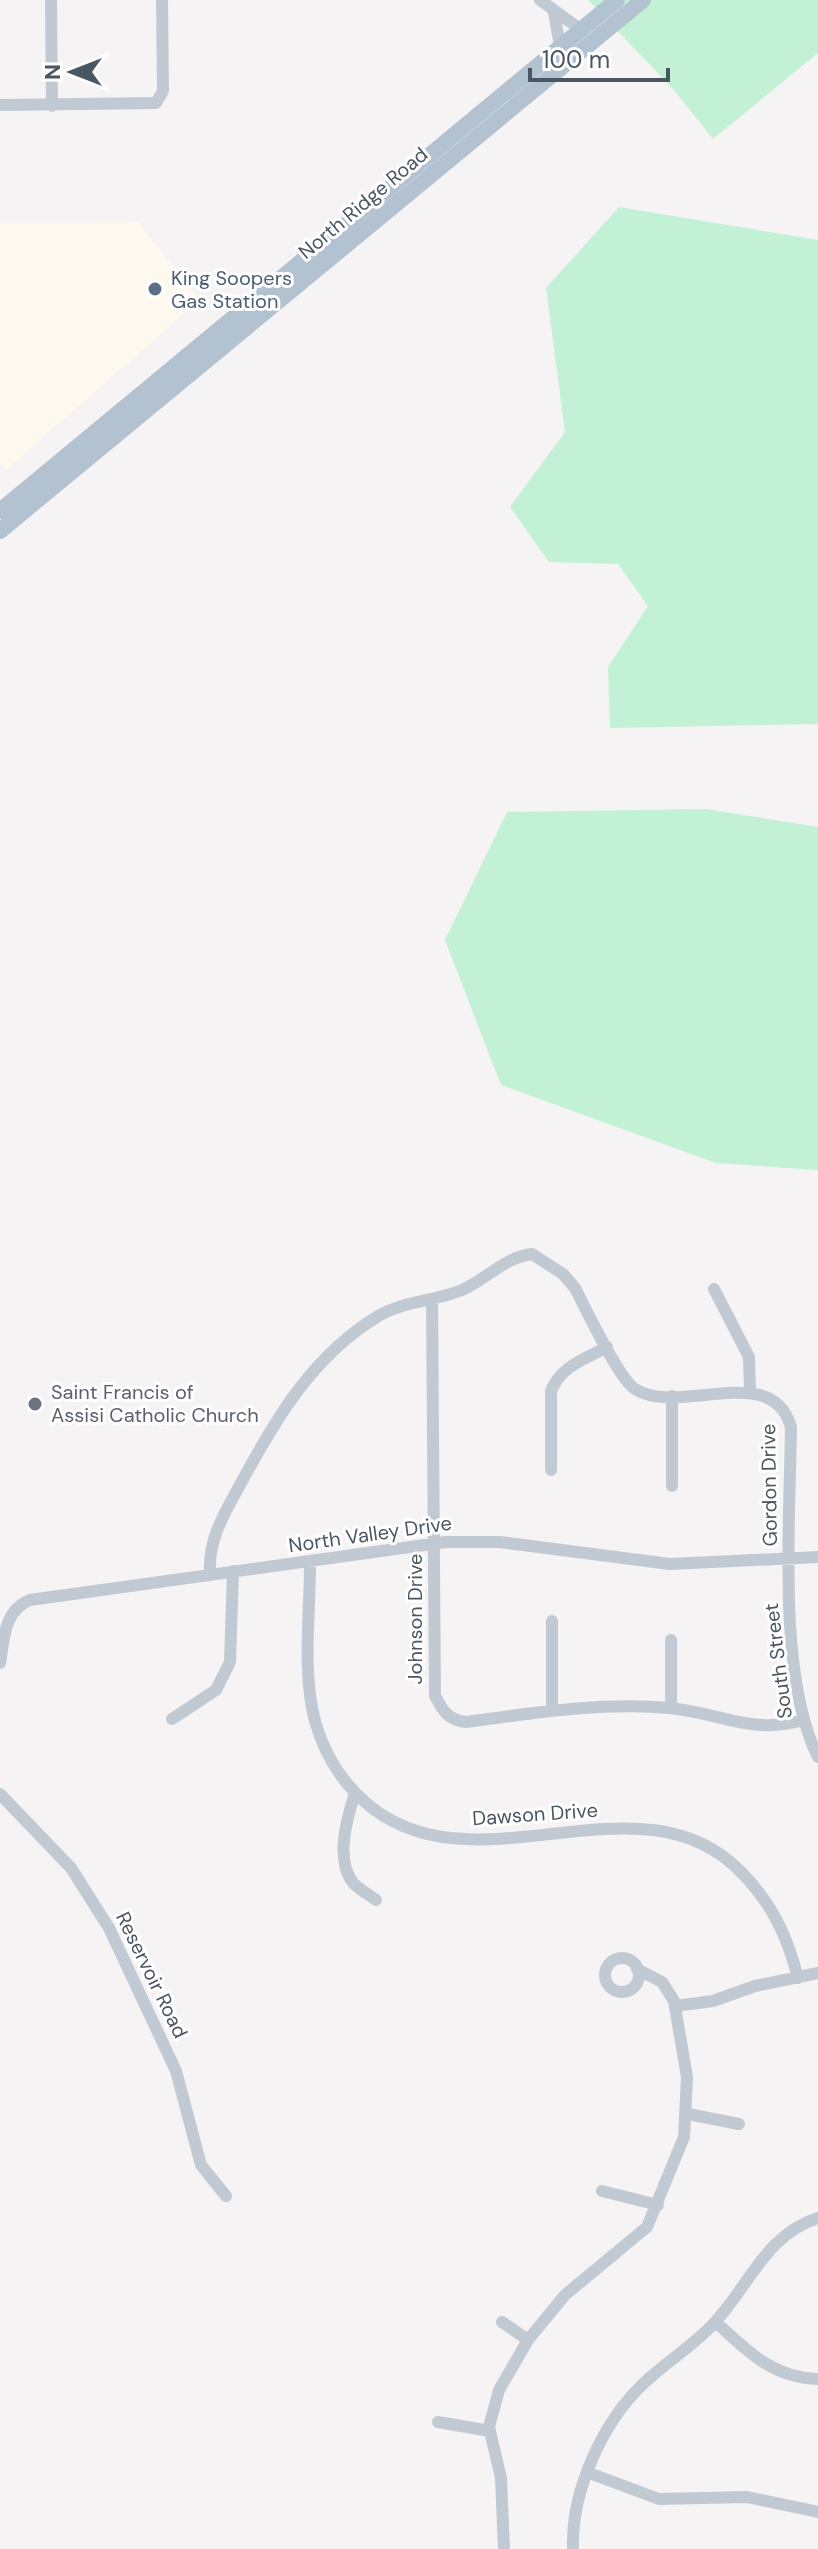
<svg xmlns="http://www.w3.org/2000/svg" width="818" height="2549" viewBox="0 0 818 2549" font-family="'DM Sans',sans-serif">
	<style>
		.commercial { fill: #fdf9ef }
		.green { fill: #c3f1d5 }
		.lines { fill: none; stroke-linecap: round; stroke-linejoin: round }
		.minor { stroke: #c1cad2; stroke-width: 12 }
		.major { stroke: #b3c2d1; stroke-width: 16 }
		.service-dot { fill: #5c6f8a; stroke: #fff; stroke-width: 3 }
		.worship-dot { fill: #6b7280; stroke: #fff; stroke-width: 3 }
		.labels { text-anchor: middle; stroke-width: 6; stroke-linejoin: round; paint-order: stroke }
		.street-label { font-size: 20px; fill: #4a5661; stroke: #fff }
		.service-label { font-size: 20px; fill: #4e5e75; stroke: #fff; text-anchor: start }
		.worship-label { font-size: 20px; fill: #5b616d; stroke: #fff; text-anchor: start }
	</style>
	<rect width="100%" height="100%" fill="#f5f3f3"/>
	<path class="commercial" d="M138,222L200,300L6,470L0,463V223Z"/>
	<path class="green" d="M588,0H818V53L713,139L674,90Z
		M619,207L818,240V724L610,728L608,667L648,606L618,564L549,562L510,507L565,432L546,288Z
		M706,809L818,827V1170L716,1163L501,1085L445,940L507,812Z"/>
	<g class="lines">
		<path class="minor" d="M51,0L52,106
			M540,0L580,29
			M554,13L560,46
			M0,105L156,103L163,91L162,0
			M714,1289L749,1357L750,1393
			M432,1301L435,1696C443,1711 448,1720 466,1722C533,1713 602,1702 670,1708C720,1713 752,1735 803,1720
			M672,1396V1486
			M551,1470V1391C561,1366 585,1359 607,1347
			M310,1564C310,1614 302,1672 315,1721C324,1753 340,1780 365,1802C474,1898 640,1766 742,1873C772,1904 787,1935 798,1978
			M210,1573C208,1538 225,1513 241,1483C276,1418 314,1354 380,1315C405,1301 435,1301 462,1290C487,1279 503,1258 532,1254L563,1274L575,1288C586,1309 618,1378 635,1389C679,1417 772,1360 791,1427C790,1520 777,1675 818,1757
			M552,1621V1711
			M0,1663C4,1639 4,1610 30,1600L446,1542H499L670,1564L818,1557
			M671,1708V1640
			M172,1719L216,1690L230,1662L233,1571
			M355,1793C347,1818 336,1856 351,1880C356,1888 368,1894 376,1900
			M0,1794L71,1868L109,1928L176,2071L201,2165L226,2196
			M605 1975a17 17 0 1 1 34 0a17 17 0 1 1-34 0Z
			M675,2006L713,2001L755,1986L818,1973
			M688,2114L739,2124
			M602,2191L658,2205
			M502,2322L528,2340
			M716,2322C747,2351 773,2378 818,2379
			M438,2422L490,2431
			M589,2473L659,2499L747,2497L818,2512
			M504,2549L501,2478L489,2427L499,2390L528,2340L565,2295L647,2227L684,2137L687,2077L674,2001L662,1982L637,1969
			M573,2549C571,2492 602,2423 643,2384C667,2361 695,2345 717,2320C751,2282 766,2235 818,2218"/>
		<path class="major" d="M0,511L617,0
			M0,531L643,0"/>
	</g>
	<circle class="service-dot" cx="155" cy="289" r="8"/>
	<circle class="worship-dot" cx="35" cy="1404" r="8"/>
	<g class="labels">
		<g class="street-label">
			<text transform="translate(363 203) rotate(-40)" y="7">North Ridge Road</text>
			<text transform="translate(769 1485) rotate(-91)" y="7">Gordon Drive</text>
			<text transform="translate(370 1534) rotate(-8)" y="7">North Valley Drive</text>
			<text transform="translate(415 1619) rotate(-90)" y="7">Johnson Drive</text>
			<text transform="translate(778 1661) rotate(-97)" y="7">South Street</text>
			<text transform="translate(535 1814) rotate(-4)" y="7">Dawson Drive</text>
			<text transform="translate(152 1975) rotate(64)" y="7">Reservoir Road</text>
		</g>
		<g class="service-label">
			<text x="171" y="285">King Soopers<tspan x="171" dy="23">Gas Station</tspan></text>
		</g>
		<g class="worship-label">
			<text x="51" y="1399">Saint Francis of<tspan x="51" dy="23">Assisi Catholic Church</tspan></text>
		</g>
	</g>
	<g transform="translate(72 72) rotate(270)" stroke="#ffffff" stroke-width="6" paint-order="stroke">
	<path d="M0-6L14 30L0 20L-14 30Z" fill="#4a5661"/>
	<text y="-12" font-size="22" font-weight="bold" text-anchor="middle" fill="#4a5661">N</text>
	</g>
	<path d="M530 68v12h138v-12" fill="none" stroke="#4a5661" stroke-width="4"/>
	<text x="542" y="68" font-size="24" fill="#4a5661" stroke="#ffffff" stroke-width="6" paint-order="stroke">100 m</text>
</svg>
